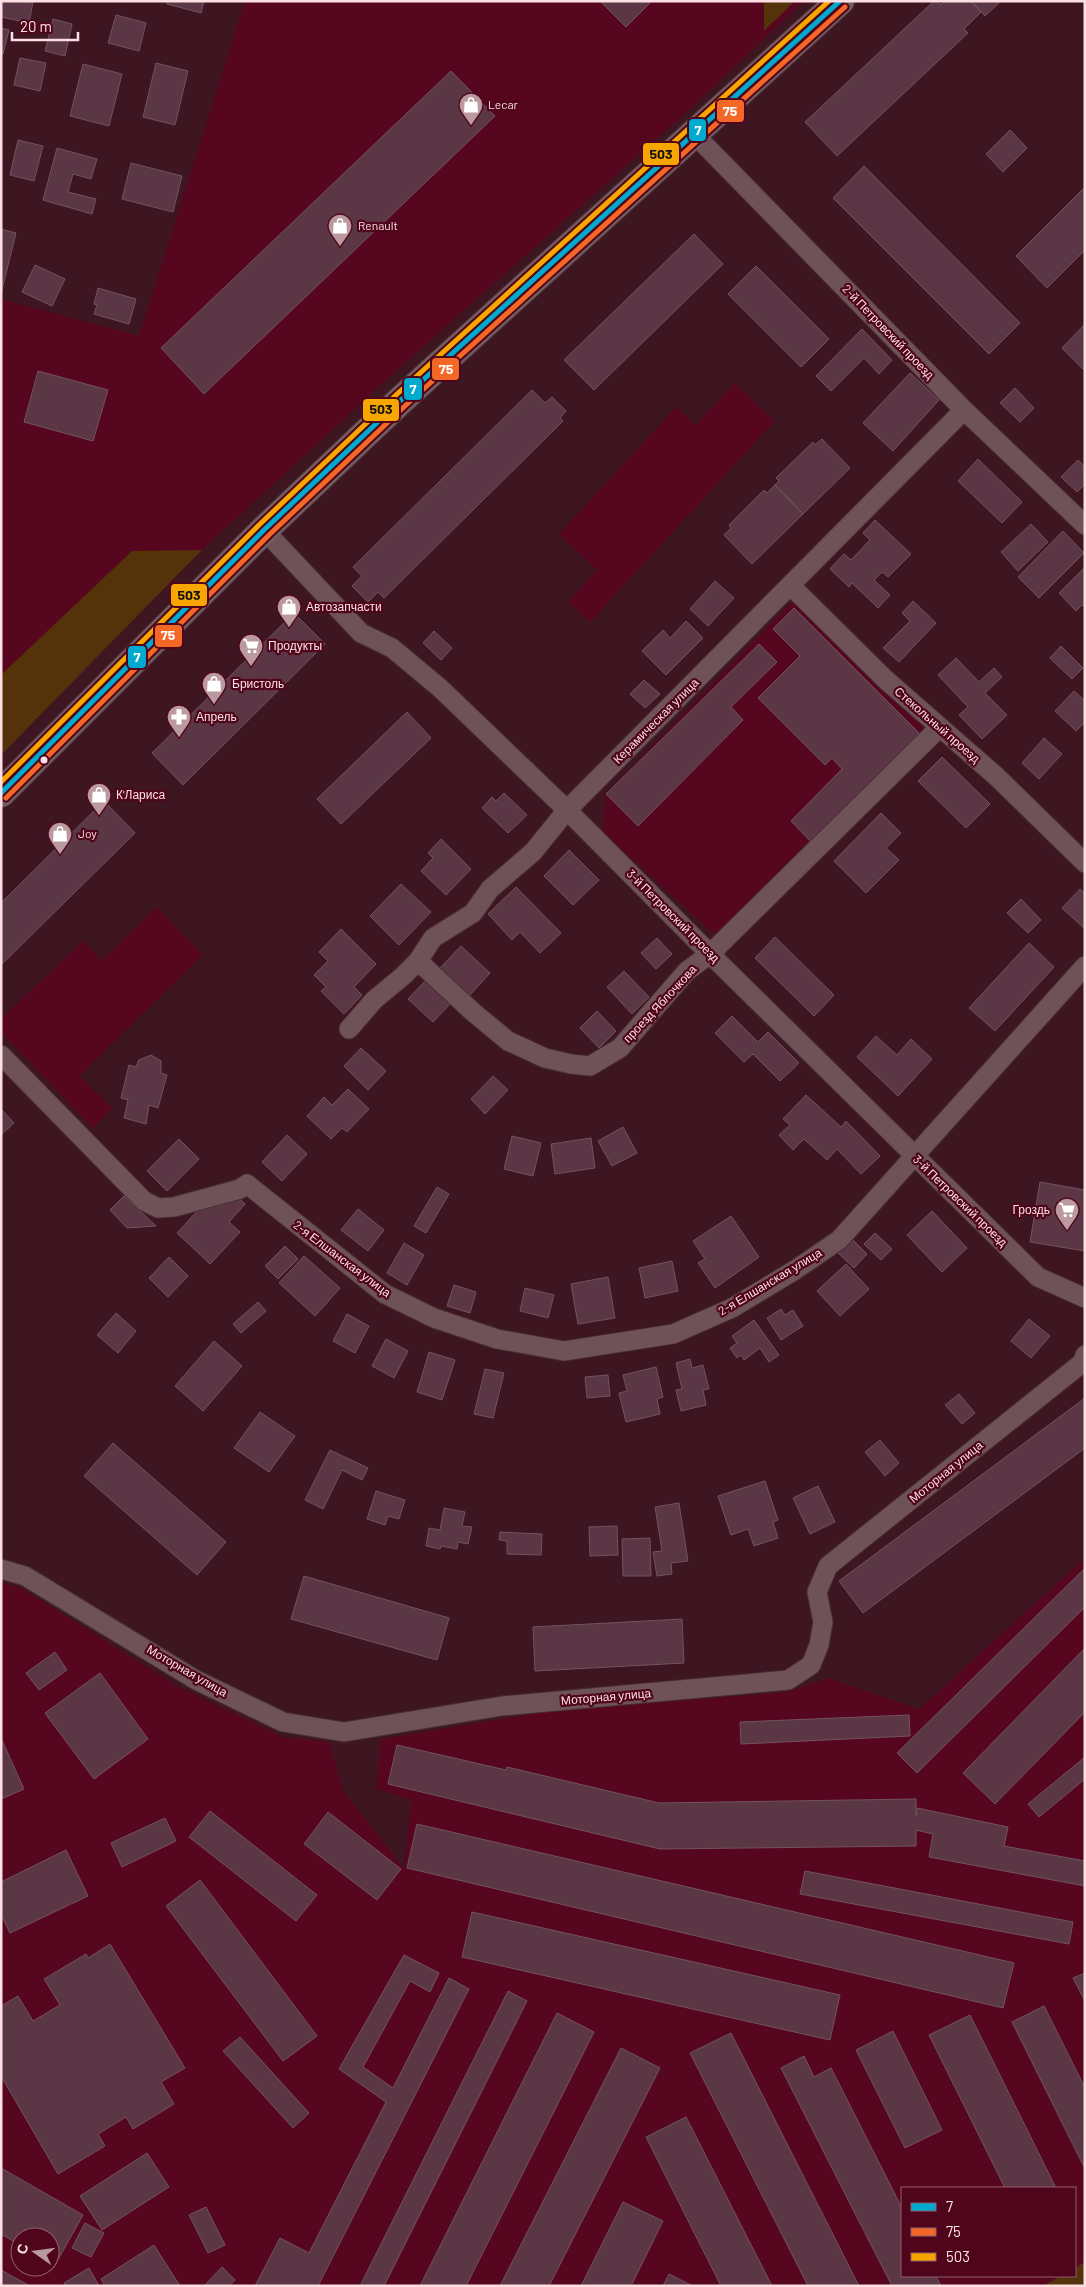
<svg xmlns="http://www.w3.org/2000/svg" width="1086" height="2287" viewBox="0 0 1086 2287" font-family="Barlow,sans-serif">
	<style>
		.built { fill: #56071f; fill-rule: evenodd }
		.green { fill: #54330a }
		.building { fill: #5b3644; stroke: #73535f }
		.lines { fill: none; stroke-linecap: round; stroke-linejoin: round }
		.minor-casing { stroke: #482f35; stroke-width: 21 }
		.primary-casing { stroke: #482f35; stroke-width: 30 }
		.minor { stroke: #6f5258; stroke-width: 19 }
		.primary { stroke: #735d5e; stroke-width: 28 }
		.bus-1-casing { stroke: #4f051b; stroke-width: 9 }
		.bus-2-casing { stroke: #4f051b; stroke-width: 9 }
		.bus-3-casing { stroke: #4f051b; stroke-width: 9 }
		.bus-1 { stroke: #00a9ce; stroke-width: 5 }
		.bus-2 { stroke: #f36827; stroke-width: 5 }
		.bus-3 { stroke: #f7a600; stroke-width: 5 }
		.bus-dot { fill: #fde0e3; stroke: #4f051b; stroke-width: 2 }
		.labels { text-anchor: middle; stroke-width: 4.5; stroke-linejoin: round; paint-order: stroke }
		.poi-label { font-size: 12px; fill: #fde0e3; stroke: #4f051b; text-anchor: start }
		.street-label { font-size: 12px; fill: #fde0e3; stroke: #4f051b }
		.line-badge { stroke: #4f051b; stroke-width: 2 }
		.badge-label { font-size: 14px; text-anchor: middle; font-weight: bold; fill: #fff }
		.pale-badge-label { font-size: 14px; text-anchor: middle; font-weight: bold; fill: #111 }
	</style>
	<rect width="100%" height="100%" fill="#3e1622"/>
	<path class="built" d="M245,1H804L692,107L397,370L202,550L1,755V299L139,336Z
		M734,383L775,421L590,622L568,602L597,570L559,534L676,407L696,425Z
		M793,601L928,726L716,936L602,831L606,794Z
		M157,907L203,955L79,1076L112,1108L93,1128L1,1032V1019L83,941L102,960Z
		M1085,1558V2262L1075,2268V2188H902V2276H1061L1043,2286H1V1582L23,1589L179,1687L285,1738L329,1741L343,1790L404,1869L411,1800L376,1789L381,1739L549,1711L788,1692L828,1678L919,1709ZM20,2237H50V2267H20Z"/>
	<path class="green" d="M764,1H795L764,31Z
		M202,550L189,563L1,755V675L132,551Z
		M1085,2262V2286H1043L1061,2276H1075V2268Z"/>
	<path class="building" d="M1,1L33,2L29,23L1,17Z
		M167,1H204L201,13L167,4Z
		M600,1H652L626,27Z
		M934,1H937L941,5L944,1H971L981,12L964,29L968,33L837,156L805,122Z
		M971,1H1001L985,16Z
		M116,15L146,23L139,51L108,43Z
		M53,19L72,24L65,56L45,51Z
		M1,28L9,30L3,54L1,53Z
		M20,58L46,63L40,91L14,85Z
		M156,63L188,71L175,125L143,117Z
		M83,64L122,74L109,126L70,116Z
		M451,71L495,116L204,394L161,348Z
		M1010,130L1027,148L1003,172L986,154Z
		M18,140L43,146L34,181L10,175Z
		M57,148L97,159L91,179L73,174L68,192L96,199L92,214L43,200Z
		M131,163L182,176L173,212L122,199Z
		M864,166L1020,323L989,354L833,198Z
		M1085,187V250L1047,288L1016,256Z
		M1,229L16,233L1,294Z
		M694,234L723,264L594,390L564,360Z
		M35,265L65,279L52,306L22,292Z
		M756,266L829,339L801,367L728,294Z
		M98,288L136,299L129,324L94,314L97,305L94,304Z
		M1085,324V367L1083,369L1062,348Z
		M862,329L892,360L879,374L864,358L831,391L816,376Z
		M38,371L108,390L93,441L24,422Z
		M910,373L939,400L893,451L863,423Z
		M1015,388L1034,408L1020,422L1000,403Z
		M532,390L545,403L552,397L566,411L560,418L563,421L384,598L378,592L368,602L352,586L362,576L353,567Z
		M822,439L850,468L803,514L775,485L779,481L776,478L813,442L815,445Z
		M978,459L1022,502L1002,523L958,481Z
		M1078,460L1085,467V484L1077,492L1061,477Z
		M775,485L803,514L752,564L724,535L731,528L729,525L764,490L767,493Z
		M875,520L911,554L888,577L882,572L874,580L890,595L878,608L852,583L849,587L830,569L844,554L851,560L870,540L863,533Z
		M1031,524L1048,542L1018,571L1001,552Z
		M1063,531L1084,553L1039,598L1018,577Z
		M1085,567V607L1082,605L1076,611L1059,593Z
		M715,581L734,598L708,626L690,609Z
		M913,601L936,623L899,662L883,648L910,621L902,613Z
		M794,608L919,733L811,842L791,821L842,769L832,758L825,765L758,698L800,656L773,629Z
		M294,613L325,644L183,785L152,753Z
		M686,621L703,638L666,675L642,651L663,630L670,638Z
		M434,631L452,648L441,660L423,643Z
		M759,644L777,662L731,707L743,720L638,826L606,794Z
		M1061,646L1083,668L1072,679L1050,658Z
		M956,658L979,682L994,668L1002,677L985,693L1007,715L982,739L959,715L968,707L938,675Z
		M644,680L660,694L645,708L630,694Z
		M1074,691L1085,701V722L1076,731L1055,711Z
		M407,712L431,738L341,824L317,799Z
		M1044,738L1062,754L1039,779L1022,763Z
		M942,757L990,804L966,828L918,781Z
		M504,793L527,815L508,833L482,808L492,797L496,801Z
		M104,801L135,833L1,965V903Z
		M881,813L901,833L886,848L899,860L866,893L834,861Z
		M441,839L471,869L446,895L421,871L433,858L428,853Z
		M569,850L599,880L573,905L544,876Z
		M401,884L431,912L399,945L370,916Z
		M516,887L561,933L540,953L520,932L512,940L488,914Z
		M1080,889L1085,894V929L1062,908Z
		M1021,899L1041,920L1028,933L1007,913Z
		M341,929L376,964L354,987L362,995L344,1014L321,991L326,987L314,975L328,961L319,952Z
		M775,937L834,995L814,1016L755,958Z
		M657,938L672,954L656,969L641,953Z
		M1029,943L1054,967L995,1031L969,1008Z
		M461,946L490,973L469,996L440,968Z
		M624,971L649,997L632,1014L607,987Z
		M426,980L451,1003L433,1022L408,999Z
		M597,1011L616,1031L599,1048L580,1028Z
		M732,1016L758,1042L768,1032L799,1063L780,1081L753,1054L744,1062L715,1033Z
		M876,1036L897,1055L911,1039L932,1059L898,1096L857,1057Z
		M361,1048L386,1071L368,1090L344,1066Z
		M151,1055L161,1061V1073L167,1075L158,1108L149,1105L146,1124L124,1118L128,1100L121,1098L129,1065L136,1067L139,1060Z
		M493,1076L508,1090L485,1114L471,1099Z
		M348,1089L369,1109L347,1132L342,1128L331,1139L307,1116L324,1097L332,1105Z
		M806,1095L841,1127L846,1121L880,1156L861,1174L837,1149L827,1160L804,1139L793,1150L779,1135L790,1125L783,1119Z
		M1,1109L14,1123L1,1135Z
		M623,1127L637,1153L612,1166L598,1141Z
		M287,1135L307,1154L282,1181L262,1162Z
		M512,1136L541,1143L533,1176L504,1169Z
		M591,1138L595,1168L555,1174L551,1144Z
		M179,1139L199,1159L167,1191L147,1171Z
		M1040,1182L1085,1190V1251L1030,1242Z
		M223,1183L245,1204L229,1222L240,1232L210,1264L177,1233Z
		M437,1187L449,1194L426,1233L414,1226Z
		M124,1196L156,1226L127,1228L110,1210Z
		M358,1209L384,1230L368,1251L341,1230Z
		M932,1211L967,1248L942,1272L907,1235Z
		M731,1216L759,1257L715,1288L698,1263L705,1259L693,1241Z
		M875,1233L892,1249L881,1260L864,1244Z
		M852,1239L867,1254L854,1268L838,1253Z
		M404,1243L424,1255L407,1285L387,1273Z
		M285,1246L298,1259L278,1279L265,1266Z
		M304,1256L340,1288L315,1316L279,1283Z
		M169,1257L188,1276L168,1297L149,1278Z
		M672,1261L678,1291L645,1298L639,1268Z
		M846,1264L869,1289L840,1316L817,1291Z
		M608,1277L615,1318L578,1324L571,1284Z
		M454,1285L476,1292L470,1313L447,1306Z
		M525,1288L554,1295L548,1318L520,1311Z
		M258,1302L266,1311L241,1333L233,1324Z
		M781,1309L785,1315L793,1310L803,1326L781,1340L767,1318Z
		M116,1313L136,1331L118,1353L97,1335Z
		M347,1314L369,1326L355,1353L333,1341Z
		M1029,1319L1050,1336L1031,1358L1011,1341Z
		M754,1320L779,1355L769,1362L760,1348L744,1360L741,1355L737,1358L730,1348L737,1343L732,1336Z
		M386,1339L408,1351L394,1378L372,1366Z
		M214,1341L242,1366L203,1411L175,1386Z
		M429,1352L455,1360L442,1400L417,1392Z
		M690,1359L692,1368L703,1365L709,1389L703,1390L706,1405L681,1411L676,1390L682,1389L676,1363Z
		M656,1367L663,1397L657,1399L660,1414L626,1422L619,1393L627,1391L623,1375Z
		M485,1369L504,1373L493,1418L474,1414Z
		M608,1375L610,1396L587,1398L585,1377Z
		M959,1394L975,1413L962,1424L945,1405Z
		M1085,1398V1448L863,1613L839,1581Z
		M260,1412L295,1436L269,1472L234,1448Z
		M880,1440L899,1463L885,1476L865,1452Z
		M113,1443L226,1542L197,1575L84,1476Z
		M330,1450L368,1468L362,1480L342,1470L323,1509L305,1500Z
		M765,1481L778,1520L773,1522L778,1538L754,1546L748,1529L731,1535L718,1496Z
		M818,1486L835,1522L810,1534L793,1498Z
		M376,1491L405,1500L399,1519L388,1516L385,1525L367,1519Z
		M679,1503L688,1561L671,1563L672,1574L657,1576L653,1552L662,1551L655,1507Z
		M444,1508L465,1512L462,1526L472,1527L468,1544L458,1542L457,1549L441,1546L440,1549L426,1546L429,1528L440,1530Z
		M617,1526L618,1555L590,1556L589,1527Z
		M500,1532L542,1534L541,1555L507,1554V1541L499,1540Z
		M650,1538L651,1576H623L622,1539Z
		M1085,1568V1607L917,1773L897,1753Z
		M304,1576L449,1618L437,1660L291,1619Z
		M682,1619L684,1663L535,1671L533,1627Z
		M1085,1648V1712L995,1804L963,1773Z
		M55,1652L67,1670L39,1690L26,1673Z
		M100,1673L148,1739L94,1779L45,1713Z
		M909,1715L910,1736L741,1744L740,1722Z
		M1,1738L24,1789L1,1799Z
		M397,1745L506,1770L507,1767L659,1803L916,1799V1816L917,1808L1008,1827L1004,1846L1085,1861V1886L929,1857L933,1834L916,1830V1846L660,1849L388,1784Z
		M1085,1757V1779L1039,1817L1028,1804Z
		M210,1811L317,1895L296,1921L189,1837Z
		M328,1812L401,1869L377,1900L304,1844Z
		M165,1818L176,1841L122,1867L111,1843Z
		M417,1824L1014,1963L1003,2008L407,1868Z
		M66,1850L88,1896L10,1933L1,1914V1882Z
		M805,1871L1073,1922L1069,1944L800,1894Z
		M200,1880L317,2036L283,2061L166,1906Z
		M472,1912L840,1995L830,2040L462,1957Z
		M110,1944L185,2068L161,2082L174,2104L133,2129L126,2117L98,2134L105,2146L58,2174L1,2076V2006L18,1996L33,2021L60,2005L44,1979L86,1954L88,1958Z
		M404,1955L439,1973L430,1992L410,1981L363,2067L393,2088L449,1978L469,1989L318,2286H255L280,2238L309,2253L386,2102L339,2069Z
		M1085,1973V2001L1073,1978Z
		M508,1991L527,2001L384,2286H360Z
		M1044,2006L1085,2088V2169L1012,2022Z
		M557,2013L594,2032L466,2286H420Z
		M970,2015L1056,2188H1005L929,2035Z
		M893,2031L942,2130L905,2148L856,2050Z
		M731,2033L859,2286H808L690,2053Z
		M240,2037L309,2113L293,2128L223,2051Z
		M621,2048L660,2068L549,2286H500Z
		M804,2056L814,2077L831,2068L902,2208V2276H936L941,2286H892L781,2068Z
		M686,2117L772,2286H721L646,2137Z
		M147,2153L169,2187L102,2230L80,2196Z
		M1,2168L83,2215L55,2265L50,2262V2237H20V2245L1,2234Z
		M623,2202L663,2221L631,2286H581Z
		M206,2207L225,2245L208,2253L189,2215Z
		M85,2223L104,2233L91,2257L72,2248Z
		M154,2245L180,2286H105L101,2279Z
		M222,2267L235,2280L229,2286H204Z
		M89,2268L99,2286H65L64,2283Z
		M1,2270L30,2286H1Z
		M669,2274L693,2286H663Z"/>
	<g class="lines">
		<defs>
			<path id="minor" d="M695,135L964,410L1085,525
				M264,530L361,633L392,648L440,688L567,810L710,954L1038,1277L1085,1298
				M791,586L885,679L997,777L1085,863
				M418,961L473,1012L508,1041L545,1058L571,1064L590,1066L620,1048L687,971L710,954L939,728
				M349,1029L374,1000L403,976L418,961L433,938L473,913L490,889L533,852L567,810L964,410
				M1,1055L144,1201L158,1208L174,1207L240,1189L247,1184L385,1294L434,1318L497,1339L564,1351L673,1334L732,1308L795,1270L839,1240L1085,966
				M1,1569L25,1576L196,1680L283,1722L344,1732L502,1706L788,1680L811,1665L819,1645L823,1622L817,1592L828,1566L1082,1363L1085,1355"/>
			<path id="primary" d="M1,793L264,530L401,400L840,1"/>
		</defs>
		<use href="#minor" class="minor-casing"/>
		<use href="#primary" class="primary-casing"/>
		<use href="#minor" class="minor"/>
		<use href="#primary" class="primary"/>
		<defs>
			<path id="bus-1" d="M1,793L264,530L401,400L840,1"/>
			<path id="bus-2" d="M6,798L269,535L406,405L845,7"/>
			<path id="bus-3" d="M1,782L259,525L396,395L829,1"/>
		</defs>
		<use href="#bus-1" class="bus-1-casing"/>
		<use href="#bus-2" class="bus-2-casing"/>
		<use href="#bus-3" class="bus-3-casing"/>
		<use href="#bus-1" class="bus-1"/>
		<use href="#bus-2" class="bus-2"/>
		<use href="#bus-3" class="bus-3"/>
	</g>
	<defs>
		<symbol id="shop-pin" viewBox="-11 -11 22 30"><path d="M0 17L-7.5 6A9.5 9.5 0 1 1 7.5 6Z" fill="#ba999f" stroke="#4f051b"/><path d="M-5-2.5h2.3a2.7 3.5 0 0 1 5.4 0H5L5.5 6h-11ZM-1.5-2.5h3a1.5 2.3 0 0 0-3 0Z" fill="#fff"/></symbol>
		<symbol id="supermarket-pin" viewBox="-11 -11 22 30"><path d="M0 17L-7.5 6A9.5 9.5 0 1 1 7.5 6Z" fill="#ba999f" stroke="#4f051b"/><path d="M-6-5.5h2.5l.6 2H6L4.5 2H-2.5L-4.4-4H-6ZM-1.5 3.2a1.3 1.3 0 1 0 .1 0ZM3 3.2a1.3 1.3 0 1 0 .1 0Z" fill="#fff"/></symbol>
		<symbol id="pharmacy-pin" viewBox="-11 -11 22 30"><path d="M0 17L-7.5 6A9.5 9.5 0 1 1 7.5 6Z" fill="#ba999f" stroke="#4f051b"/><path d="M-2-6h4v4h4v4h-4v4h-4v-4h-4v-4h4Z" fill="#fff"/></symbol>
	</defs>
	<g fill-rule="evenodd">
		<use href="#shop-pin" x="457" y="91" width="28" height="38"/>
		<use href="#shop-pin" x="326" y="212" width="28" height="38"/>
		<use href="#shop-pin" x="275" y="593" width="28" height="38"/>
		<use href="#supermarket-pin" x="237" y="632" width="28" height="38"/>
		<use href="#shop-pin" x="200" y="670" width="28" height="38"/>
		<use href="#pharmacy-pin" x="165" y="703" width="28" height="38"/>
		<use href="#shop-pin" x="85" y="781" width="28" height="38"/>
		<use href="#shop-pin" x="46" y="820" width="28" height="38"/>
		<use href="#supermarket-pin" x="1053" y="1196" width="28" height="38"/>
	</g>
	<circle class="bus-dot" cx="44" cy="760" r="4.5"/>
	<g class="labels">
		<g class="poi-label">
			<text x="488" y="109">Lecar</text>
			<text x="358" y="230">Renault</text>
			<text x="306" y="611">Автозапчасти</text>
			<text x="268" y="650">Продукты</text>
			<text x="232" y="688">Бристоль</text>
			<text x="196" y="721">Апрель</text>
			<text x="116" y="799">К'Лариса</text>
			<text x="78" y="838">Joy</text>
			<text x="1050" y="1214" text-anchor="end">Гроздь</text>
		</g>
		<g class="street-label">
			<text transform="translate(888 332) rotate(46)" y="4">2-й Петровский проезд</text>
			<text transform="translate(656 721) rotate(-45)" y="4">Керамическая улица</text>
			<text transform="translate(937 725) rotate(41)" y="4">Стекольный проезд</text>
			<text transform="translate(673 916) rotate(45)" y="4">3-й Петровский проезд</text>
			<text transform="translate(660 1004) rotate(-47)" y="4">проезд Яблочкова</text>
			<text transform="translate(960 1201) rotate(44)" y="4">3-й Петровский проезд</text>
			<text transform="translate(342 1259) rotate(37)" y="4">2-я Елшанская улица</text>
			<text transform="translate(770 1282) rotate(-31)" y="4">2-я Елшанская улица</text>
			<text transform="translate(946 1472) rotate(-39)" y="4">Моторная улица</text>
			<text transform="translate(187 1671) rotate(30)" y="4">Моторная улица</text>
			<text transform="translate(606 1697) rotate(-5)" y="4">Моторная улица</text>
		</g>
	</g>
	<g class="line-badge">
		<rect x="716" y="99" width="29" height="24" rx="5" fill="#f36827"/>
		<rect x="688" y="118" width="19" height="24" rx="5" fill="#00a9ce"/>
		<rect x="642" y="142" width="38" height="24" rx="5" fill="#f7a600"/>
		<rect x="431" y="357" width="29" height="24" rx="5" fill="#f36827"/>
		<rect x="403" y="377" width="20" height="24" rx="5" fill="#00a9ce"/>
		<rect x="362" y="398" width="38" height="24" rx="5" fill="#f7a600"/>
		<rect x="170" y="583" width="38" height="24" rx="5" fill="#f7a600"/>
		<rect x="154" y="624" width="29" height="24" rx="5" fill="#f36827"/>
		<rect x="127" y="645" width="20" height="24" rx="5" fill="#00a9ce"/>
	</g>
	<g class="badge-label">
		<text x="730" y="116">75</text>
		<text x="698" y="135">7</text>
		<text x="446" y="374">75</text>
		<text x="413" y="394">7</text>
		<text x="168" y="640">75</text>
		<text x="137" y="662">7</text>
	</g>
	<g class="pale-badge-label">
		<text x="661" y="159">503</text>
		<text x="381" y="414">503</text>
		<text x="189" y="600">503</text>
	</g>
	<rect width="1086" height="2287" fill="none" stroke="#fde0e3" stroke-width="5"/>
	<rect x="901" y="2187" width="175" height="90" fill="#4f051b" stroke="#955d6b"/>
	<rect x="911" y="2203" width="25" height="8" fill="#00a9ce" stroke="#955d6b"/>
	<text x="946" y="2212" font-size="15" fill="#fde0e3">7</text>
	<rect x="911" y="2228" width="25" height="8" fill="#f36827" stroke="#955d6b"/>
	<text x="946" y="2237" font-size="15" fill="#fde0e3">75</text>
	<rect x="911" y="2253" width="25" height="8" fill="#f7a600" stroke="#955d6b"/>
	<text x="946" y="2262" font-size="15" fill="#fde0e3">503</text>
	<g transform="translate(35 2252) rotate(284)"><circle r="24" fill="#4f051b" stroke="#955d6b"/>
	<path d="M0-4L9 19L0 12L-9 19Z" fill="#ba999f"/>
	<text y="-8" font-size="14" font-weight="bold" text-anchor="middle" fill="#fde0e3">С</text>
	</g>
	<path d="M12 32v8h66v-8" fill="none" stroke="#fde0e3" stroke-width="2.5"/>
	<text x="20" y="32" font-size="15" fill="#fde0e3" stroke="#4f051b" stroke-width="4" paint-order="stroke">20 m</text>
</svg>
